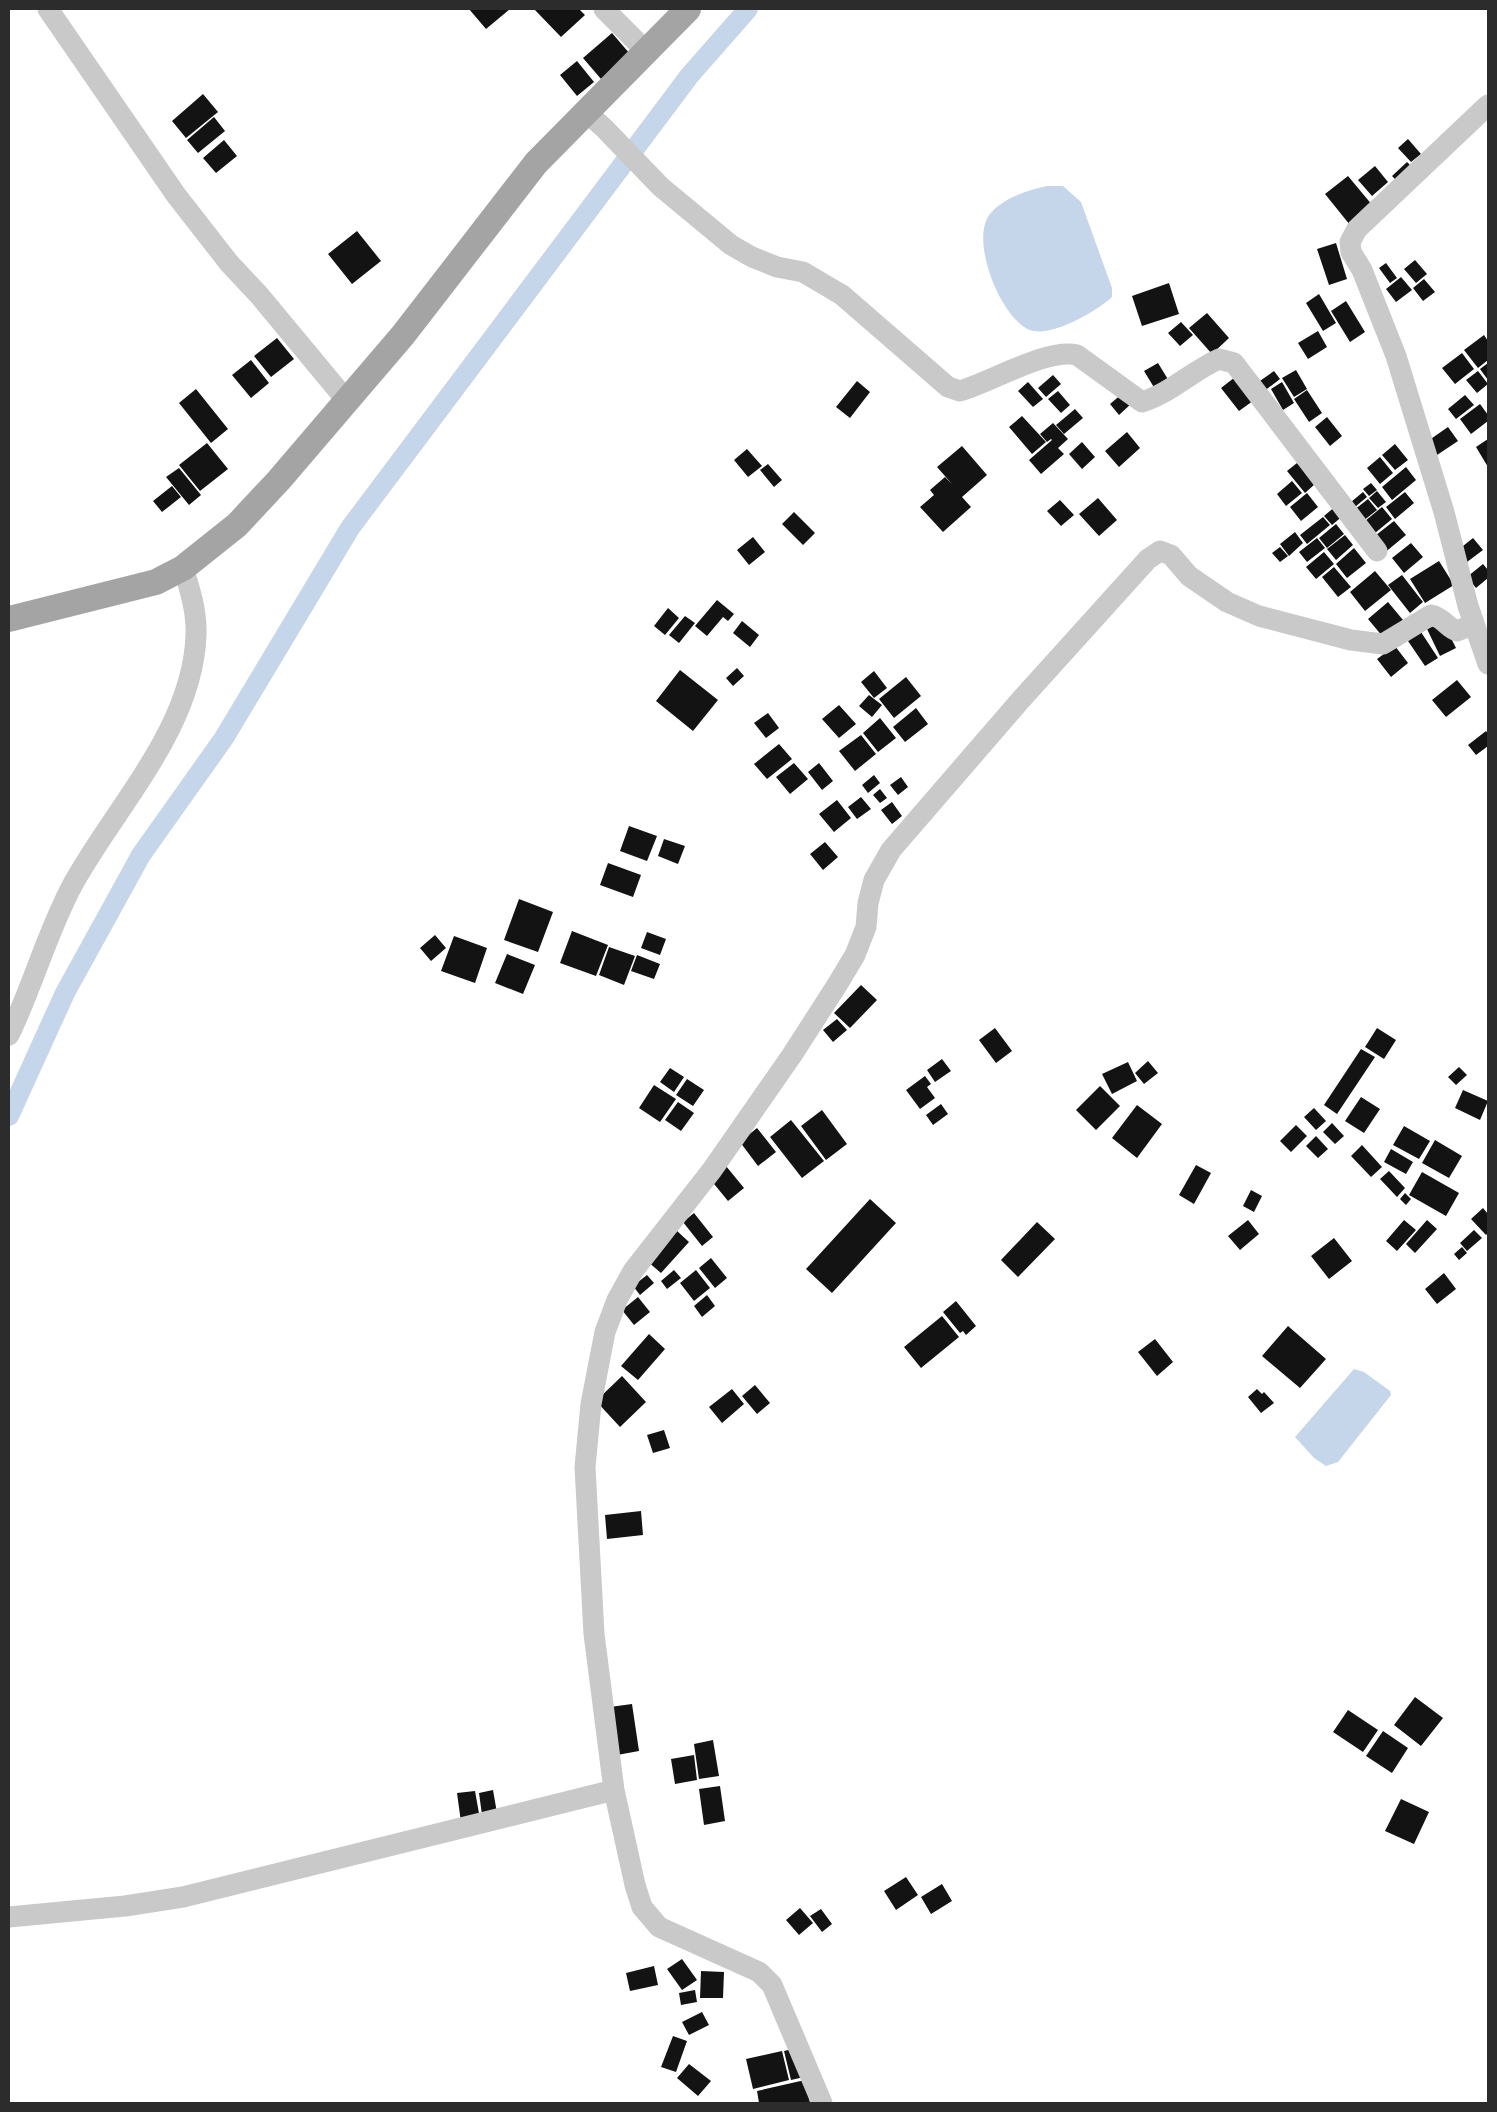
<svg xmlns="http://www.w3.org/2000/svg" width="1497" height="2112" viewBox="0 0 1497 2112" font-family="Jost,sans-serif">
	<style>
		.water { fill: #c5d6ea }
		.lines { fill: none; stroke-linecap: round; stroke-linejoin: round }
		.canal { stroke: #c5d6ea; stroke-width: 20 }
		.building { fill: #131313 }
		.minor { stroke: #c9c9c9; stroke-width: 21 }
		.major { stroke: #a4a4a4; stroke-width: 26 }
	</style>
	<rect width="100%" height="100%" fill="#fff"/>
	<path class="water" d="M1047,186H1063L1081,202L1112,288V297C1097,311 1051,338 1030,330C1001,319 969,240 990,214C1003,198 1028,190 1047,186Z
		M1354,1369L1364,1372L1390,1391L1391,1395L1338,1462L1326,1466L1314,1458L1295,1437Z"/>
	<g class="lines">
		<path class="canal" d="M9,1116L65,993L141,855L224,738L350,528L690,75L748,9"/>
	</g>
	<path class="building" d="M469,9H510L486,29Z
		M534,9H579L585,15L561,37Z
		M612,33L630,54L601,79L583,58Z
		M577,61L594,82L577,96L560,75Z
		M203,94L218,112L186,138L172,121Z
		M214,117L225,131L198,153L187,140Z
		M1408,139L1421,154L1411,162L1398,148Z
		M224,140L237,156L216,173L203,158Z
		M1407,162L1414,169L1399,183L1392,176Z
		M1375,166L1388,182L1372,196L1358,180Z
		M1348,176L1373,206L1350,225L1325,194Z
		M357,231L381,261L352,284L328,254Z
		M1336,243L1347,279L1329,285L1317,249Z
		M1415,260L1427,274L1416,283L1404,269Z
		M1386,263L1397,278L1390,283L1379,268Z
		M1401,277L1412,290L1396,302L1386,289Z
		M1424,279L1435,292L1423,301L1413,288Z
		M1169,283L1179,314L1142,326L1132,296Z
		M1319,294L1336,323L1323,331L1306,303Z
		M1346,301L1365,332L1350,342L1331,311Z
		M1207,313L1229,338L1212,354L1189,328Z
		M1181,322L1193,335L1180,346L1168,333Z
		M1318,331L1327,347L1308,359L1298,343Z
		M1484,335L1488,341V360L1478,368L1464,350Z
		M277,338L294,359L271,377L254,356Z
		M1462,353L1474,369L1455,384L1442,368Z
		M251,360L269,383L251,398L232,375Z
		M1158,363L1169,381L1155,389L1144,371Z
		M1488,363V380L1480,369Z
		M1296,370L1307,389L1294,397L1282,378Z
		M1274,371L1280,379L1263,392L1257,383Z
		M1478,371L1488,384L1477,393L1466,380Z
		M1239,374L1257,398L1239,411L1221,388Z
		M1053,375L1061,384L1046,397L1038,388Z
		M857,381L870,392L850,418L836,407Z
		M1028,382L1043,399L1033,407L1018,391Z
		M1282,382L1294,403L1283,410L1271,389Z
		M196,389L228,429L211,443L179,403Z
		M1307,390L1322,413L1309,422L1294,399Z
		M1058,391L1070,405L1061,413L1048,399Z
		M1123,393L1132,403L1119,415L1110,404Z
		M1465,395L1474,405L1456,419L1448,409Z
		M1480,404L1488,415V421L1471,434L1460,419Z
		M1075,409L1083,418L1064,434L1056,425Z
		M1022,416L1046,442L1032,454L1009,427Z
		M1327,417L1342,436L1330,446L1315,427Z
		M1053,423L1068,439L1058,448L1064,454L1041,474L1029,460L1052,440L1051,439L1047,442L1040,434Z
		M1448,427L1458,441L1434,457L1425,443Z
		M1127,432L1140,448L1119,467L1105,451Z
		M1488,439V467L1476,447Z
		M1082,442L1095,457L1082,469L1069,454Z
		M207,443L228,469L200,491L179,465Z
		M1395,444L1408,460L1395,470L1382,455Z
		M962,446L987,475L962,497L971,507L943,532L920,507L934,495L930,490L945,477L952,484L937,467Z
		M747,449L762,466L748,477L734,460Z
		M1380,457L1393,473L1380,484L1367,468Z
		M1297,463L1315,484L1305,493L1287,471Z
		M768,464L782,480L774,487L760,470Z
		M1406,467L1416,480L1392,500L1382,487Z
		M179,468L201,495L189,505L166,477Z
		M1292,481L1302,493L1286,506L1277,494Z
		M1371,483L1377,490L1369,496L1363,489Z
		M172,486L181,497L162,512L153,501Z
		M1377,491L1386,502L1378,508L1369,498Z
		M1363,492L1367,497L1349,512L1345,507Z
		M1405,492L1414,503L1395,519L1386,507Z
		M1307,493L1318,507L1301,521L1290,507Z
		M1098,498L1117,520L1099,536L1079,514Z
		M1368,499L1377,510L1358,525L1349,514Z
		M1060,500L1074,515L1061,526L1047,511Z
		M1337,505L1345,514L1332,525L1324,516Z
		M1382,507L1392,519L1369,538L1359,526Z
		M794,512L815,533L803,545L782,524Z
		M1323,517L1330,525L1307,544L1300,535Z
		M1394,521L1406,535L1383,554L1371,539Z
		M1336,524L1344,534L1327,548L1319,538Z
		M1295,532L1303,543L1289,556L1280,544Z
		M1345,535L1353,545L1336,560L1327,549Z
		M753,537L765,552L749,565L737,550Z
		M1317,538L1325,548L1307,562L1299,552Z
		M1473,538L1483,550L1467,562L1458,550Z
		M1411,543L1423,557L1404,573L1392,558Z
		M1280,547L1288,556L1280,562L1272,553Z
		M1354,548L1366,563L1347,578L1336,564Z
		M1324,552L1334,564L1316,579L1306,567Z
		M1439,561L1454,585L1425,603L1410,579Z
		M1483,564L1488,570V578L1476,588L1467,577Z
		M1334,567L1351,587L1338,597L1322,577Z
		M1375,571L1391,590L1365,611L1350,592Z
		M1402,575L1423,602L1410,613L1388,585Z
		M717,600L734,614L728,621L723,617L707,636L695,626Z
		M1388,602L1403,620L1383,637L1368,619Z
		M668,608L679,618L665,635L654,626Z
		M685,616L695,623L679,643L669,635Z
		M742,621L759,635L750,647L733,633Z
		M1443,622L1456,648L1440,656L1427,629Z
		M1421,632L1438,658L1425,666L1408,641Z
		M1395,646L1408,663L1391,677L1377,659Z
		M737,668L744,676L733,686L726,678Z
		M680,670L718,700L693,731L656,701Z
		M874,671L887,688L874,698L861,682Z
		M906,677L921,696L894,718L879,699Z
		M1457,680L1471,697L1446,717L1432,700Z
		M869,695L882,705L872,717L859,706Z
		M839,705L856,724L839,738L822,719Z
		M916,708L928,724L905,742L893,727Z
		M768,713L779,728L766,738L754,723Z
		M880,718L896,738L878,752L863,733Z
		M1486,731L1488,734V746L1476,755L1468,745Z
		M861,735L876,754L855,771L839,751Z
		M779,744L792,759L767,779L754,764Z
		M794,763L808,779L790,794L776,777Z
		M819,763L833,781L822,790L808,772Z
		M874,775L880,783L868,793L862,785Z
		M901,777L908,787L898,795L890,785Z
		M880,789L887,798L880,803L873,795Z
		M861,797L871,809L857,819L848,807Z
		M837,800L851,818L834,832L819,814Z
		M892,802L902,816L892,824L881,810Z
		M629,826L657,836L647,861L620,851Z
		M664,839L685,846L678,864L658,856Z
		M825,842L838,857L823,870L810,854Z
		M608,863L641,875L633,897L600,885Z
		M519,899L553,912L538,952L504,940Z
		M572,931L608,945L596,976L560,963Z
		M647,932L666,939L660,955L641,948Z
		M435,935L446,948L431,961L420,948Z
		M454,936L487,948L475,983L441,971Z
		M609,947L635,956L624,985L599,975Z
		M507,954L535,965L523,994L495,983Z
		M637,955L660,964L654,979L631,971Z
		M861,985L877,1000L850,1028L834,1013Z
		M837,1019L847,1030L833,1042L823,1030Z
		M995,1028L1012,1051L996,1063L979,1040Z
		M1377,1028L1396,1040L1384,1059L1365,1047Z
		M1361,1049L1375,1057L1337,1114L1324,1105Z
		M942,1059L951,1071L935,1082L927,1070Z
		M1148,1061L1158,1073L1144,1084L1135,1073Z
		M1128,1062L1137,1081L1112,1094L1102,1074Z
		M1459,1067L1467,1075L1456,1085L1448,1077Z
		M670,1068L684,1077L674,1092L660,1082Z
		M925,1076L931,1084L927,1087L935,1098L920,1109L906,1090Z
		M687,1079L704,1090L693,1106L676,1095Z
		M654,1085L676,1099L660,1122L639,1108Z
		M1100,1086L1120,1106L1096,1130L1076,1110Z
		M1463,1090L1488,1101L1480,1120L1455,1108Z
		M1361,1097L1380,1109L1364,1133L1345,1121Z
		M678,1102L694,1113L681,1131L665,1120Z
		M941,1104L948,1114L933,1125L926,1115Z
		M1137,1105L1162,1124L1137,1158L1112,1138Z
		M1314,1108L1326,1121L1316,1130L1304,1117Z
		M822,1110L847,1144L826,1160L801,1126Z
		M791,1120L824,1161L802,1178L770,1137Z
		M1332,1123L1344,1136L1335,1144L1323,1132Z
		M1296,1125L1307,1136L1291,1152L1280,1141Z
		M1404,1126L1430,1141L1419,1159L1393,1145Z
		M757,1128L776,1152L758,1166L740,1142Z
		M1316,1136L1328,1149L1318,1158L1306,1146Z
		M1435,1140L1462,1156L1449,1178L1422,1163Z
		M1362,1145L1382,1167L1371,1177L1351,1156Z
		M1391,1149L1413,1162L1406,1174L1384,1162Z
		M1196,1165L1211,1173L1194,1204L1179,1195Z
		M726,1166L744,1188L728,1201L710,1179Z
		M1389,1171L1405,1188L1397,1197L1380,1179Z
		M1422,1172L1459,1193L1446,1216L1409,1195Z
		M1251,1190L1262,1196L1254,1212L1243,1206Z
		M1405,1193L1411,1199L1406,1205L1400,1199Z
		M870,1199L896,1223L832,1293L806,1269Z
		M1483,1208L1488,1214V1233L1486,1235L1471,1219Z
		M694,1213L713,1237L702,1246L683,1222Z
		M1248,1220L1259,1234L1240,1250L1228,1236Z
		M1404,1220L1416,1230L1397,1251L1386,1241Z
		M1427,1220L1437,1229L1415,1253L1406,1244Z
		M1037,1222L1055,1239L1018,1277L1001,1260Z
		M676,1230L689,1242L661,1273L647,1261Z
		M1474,1230L1482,1238L1467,1251L1460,1243Z
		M1334,1238L1352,1261L1329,1279L1311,1256Z
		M1462,1247L1467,1253L1459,1260L1454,1254Z
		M711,1258L727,1278L715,1288L699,1268Z
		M674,1270L681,1278L667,1289L661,1281Z
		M696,1270L710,1288L694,1301L680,1283Z
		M1444,1273L1456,1289L1437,1304L1425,1289Z
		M647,1275L654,1283L640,1295L633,1286Z
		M707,1295L715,1306L702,1317L694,1306Z
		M638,1297L650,1312L634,1325L622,1310Z
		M956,1301L976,1326L966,1335L963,1331L960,1333L943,1312Z
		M942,1316L959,1337L921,1368L904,1347Z
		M1288,1326L1326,1359L1300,1388L1262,1356Z
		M649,1334L665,1349L638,1380L621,1366Z
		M1155,1339L1173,1362L1157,1376L1138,1352Z
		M622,1376L646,1402L620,1427L596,1401Z
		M755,1385L770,1403L757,1414L742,1396Z
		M732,1389L744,1404L722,1423L709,1407Z
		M1257,1389L1262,1394L1264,1392L1274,1403L1261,1413L1248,1397Z
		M664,1430L670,1448L653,1453L647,1435Z
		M641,1511L643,1535L607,1539L605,1515Z
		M1415,1697L1443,1718L1421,1746L1394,1725Z
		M632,1704L639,1751L617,1755L610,1707Z
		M1348,1710L1378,1730L1363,1752L1333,1732Z
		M1383,1731L1408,1748L1392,1773L1366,1756Z
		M713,1740L719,1776L699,1779L694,1744Z
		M694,1755L697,1780L675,1784L671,1759Z
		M720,1786L725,1821L704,1825L699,1789Z
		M493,1790L497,1813L482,1815L479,1793Z
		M475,1791L480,1819L461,1822L457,1793Z
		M1401,1799L1429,1812L1414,1844L1385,1831Z
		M906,1877L918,1895L896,1910L884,1891Z
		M942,1884L952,1901L931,1914L921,1897Z
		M800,1908L813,1923L799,1935L786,1920Z
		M821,1909L832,1924L822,1932L810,1916Z
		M682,1959L697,1980L682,1990L667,1969Z
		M654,1966L658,1985L630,1991L626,1973Z
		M701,1971L724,1972L723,1998H700Z
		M695,1990L697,2002L681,2005L679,1993Z
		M702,2012L709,2025L689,2035L682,2022Z
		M673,2036L687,2041L676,2072L661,2067Z
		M797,2048L804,2077L791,2080L784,2051Z
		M782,2051L789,2080L753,2089L746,2059Z
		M689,2064L711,2081L698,2096L677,2078Z
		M805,2080L810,2103H759L757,2091Z"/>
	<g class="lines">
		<path class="minor" d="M48,9L176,195L229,263L259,295L347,401
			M604,9L646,51
			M1488,105L1357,229L1350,242L1351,252L1362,270L1396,356L1444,512L1468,606L1488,664
			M585,111L604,128L661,187L731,245L752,257L777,267L803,272L842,295L948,387L960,391C992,382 1046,348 1077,355L1142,402C1171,393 1192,371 1219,359L1234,363L1377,551
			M9,1035C33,986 47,932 73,884C116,806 193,728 196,635C197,612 190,589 183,568
			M9,1917L125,1906L183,1897L614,1790
			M822,2103L772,1985L759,1972L659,1927L642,1907L635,1885L614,1790L594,1634L585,1467L591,1404L605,1332L617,1300L633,1271L712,1170L792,1055L837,985L855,955L866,927L868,903L874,880L891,850L1018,703L1148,559L1160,551L1171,555L1189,576L1227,602L1259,616L1351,640L1383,644L1431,615C1443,617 1447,628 1457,631L1474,624"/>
		<path class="major" d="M9,619L156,582L183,568L237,525L279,480L403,335L536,163L688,9"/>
	</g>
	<rect width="1497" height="2112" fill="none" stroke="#2c2c2c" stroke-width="20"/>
</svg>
